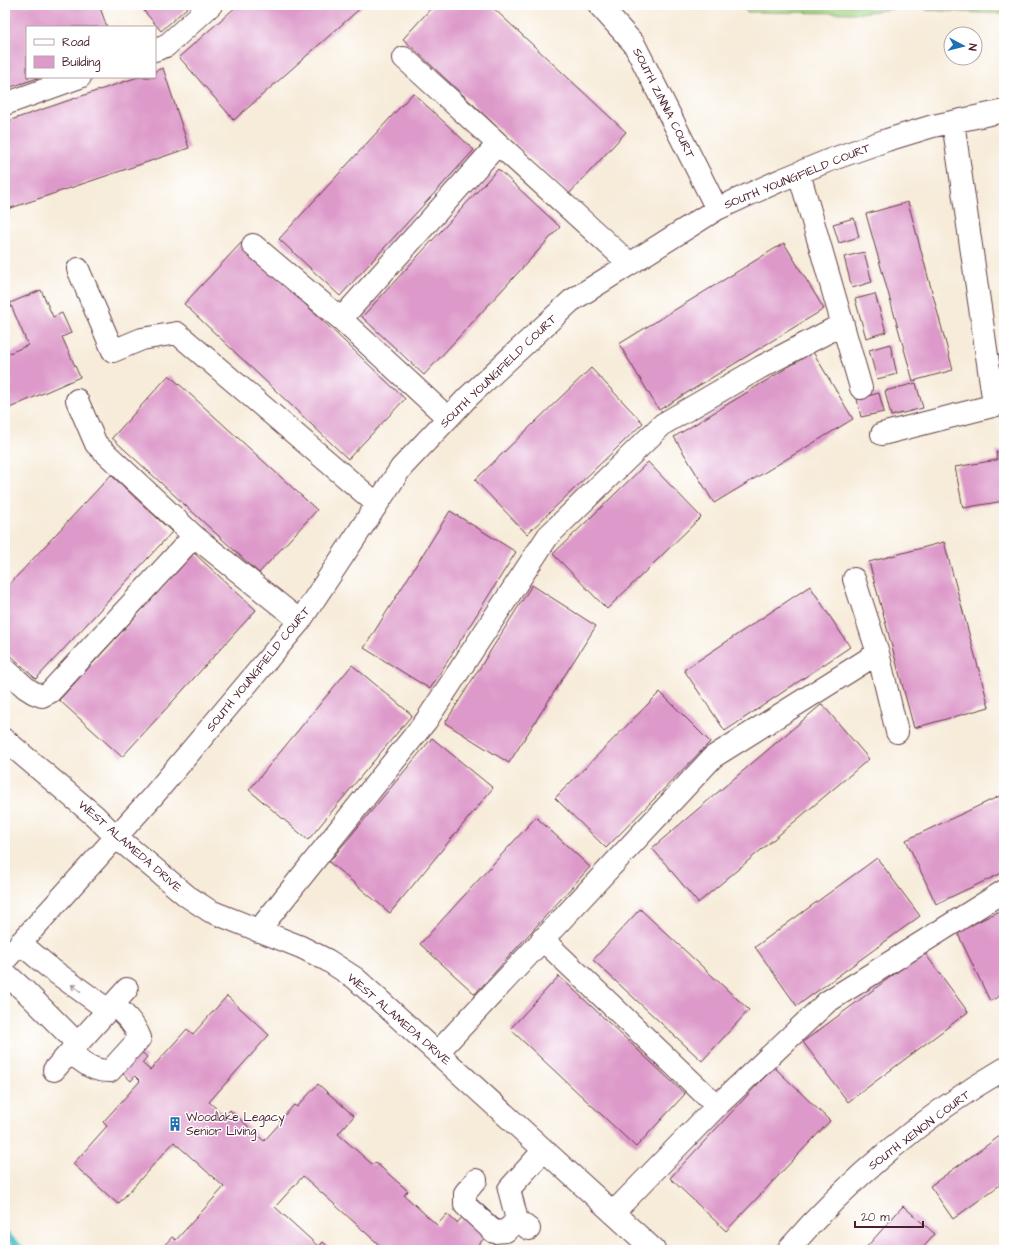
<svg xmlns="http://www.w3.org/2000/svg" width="1009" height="1255" viewBox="0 0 1009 1255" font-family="'Architects Daughter',sans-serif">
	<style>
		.green { fill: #a3d585; stroke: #767a58 }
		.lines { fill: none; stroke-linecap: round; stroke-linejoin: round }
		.stream { stroke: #55c2cd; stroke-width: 7 }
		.building { fill: #dd99c9 }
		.minor-casing { stroke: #643e45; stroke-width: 24 }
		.minor { stroke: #fff; stroke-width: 22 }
		.oneway { stroke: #ae9aa0 }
		.labels { text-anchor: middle; stroke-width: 3; stroke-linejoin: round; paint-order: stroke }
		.street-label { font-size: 12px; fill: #4a1f2b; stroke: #fff }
		.poi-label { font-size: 12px; fill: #4a1f2b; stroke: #fff; text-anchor: start }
	</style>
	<rect width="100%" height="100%" fill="#fff"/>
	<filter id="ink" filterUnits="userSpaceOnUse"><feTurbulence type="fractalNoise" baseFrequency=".025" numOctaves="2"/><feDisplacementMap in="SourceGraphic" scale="8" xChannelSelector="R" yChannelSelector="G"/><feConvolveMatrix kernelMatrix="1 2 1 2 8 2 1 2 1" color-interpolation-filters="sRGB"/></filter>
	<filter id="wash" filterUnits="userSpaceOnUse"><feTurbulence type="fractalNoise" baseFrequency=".012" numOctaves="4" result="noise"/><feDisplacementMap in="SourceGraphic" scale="16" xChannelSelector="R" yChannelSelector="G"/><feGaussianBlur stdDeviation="0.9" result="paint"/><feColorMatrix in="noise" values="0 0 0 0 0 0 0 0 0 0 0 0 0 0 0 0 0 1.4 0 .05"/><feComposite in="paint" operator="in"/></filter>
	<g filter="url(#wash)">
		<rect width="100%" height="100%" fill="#f7ecda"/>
		<path class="green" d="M747,5H909V7L860,13L746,12Z
			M927,5H1004V14L926,10Z"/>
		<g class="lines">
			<path class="stream" d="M5,1234L22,1250"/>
		</g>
		<g id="blocks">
			<path class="building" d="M5,5H99L107,27H27V77H41L5,89Z
				M139,5H190L161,31Z
				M238,5H364L234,120L179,57Z
				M434,5H490L626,132L569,194L403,39Z
				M163,68L189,148L5,210V122L138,77H155V71Z
				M413,93L474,150L340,296L279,239Z
				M498,169L560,227L424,375L362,317Z
				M908,202L953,370L913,381L866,214Z
				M854,218L859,237L839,243L833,224Z
				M241,243L405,399L348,459L184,304Z
				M784,243L824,309L659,410L619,344Z
				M864,252L872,282L852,288L844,257Z
				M41,290L53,317L62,313L71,333L62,337L80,377L5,410V355L28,345L10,303Z
				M875,294L886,332L866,338L855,299Z
				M890,344L897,374L877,379L869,350Z
				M813,352L853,419L714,503L674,437Z
				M591,368L643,423L527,534L475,480Z
				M169,375L317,510L259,573L112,438Z
				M916,383L923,408L891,416L885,391Z
				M879,393L884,412L861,417L857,399Z
				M1004,451V501L963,508L955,467L997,460L996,452Z
				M648,462L701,517L607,609L553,554Z
				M111,475L172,532L36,679L5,650V589Z
				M450,511L516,552L430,689L364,648Z
				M944,542L989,707L914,728L869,562Z
				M194,553L256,610L122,757L59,700Z
				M532,585L596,626L509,763L445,723Z
				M810,586L850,647L725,731L684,670Z
				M352,665L412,715L308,840L249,790Z
				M660,692L710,742L606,848L555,798Z
				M822,704L869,759L698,903L652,848Z
				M432,738L493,788L390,913L329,862Z
				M1004,794V872L936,904L906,840Z
				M536,817L590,867L475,994L420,944Z
				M877,858L920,916L797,1006L755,947Z
				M640,909L749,1010L702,1061L593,960Z
				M1004,909V994L990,1001L957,932Z
				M924,952L968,1012L848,1102L803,1042Z
				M559,976L685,1094L636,1147L510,1029Z
				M227,996L269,1035L209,1102L225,1116L230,1110L264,1141L281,1122L279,1121L294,1105L297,1107L318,1084L354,1116L338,1134L373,1165L375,1162L408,1191L404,1195L437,1225L447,1214L457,1223L477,1200L500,1221L479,1244L486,1250H385L303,1176L275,1207L319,1247L323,1242L332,1250H160L172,1237L176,1240L224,1187L174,1142L118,1204L73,1164L107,1126L103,1122L140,1081L135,1076L131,1081L108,1060L127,1039L147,1057L142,1063L150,1070L187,1029L193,1034Z
				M774,1067L830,1121L726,1231L670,1178Z
				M1004,1133V1182L953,1219L930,1186Z
				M903,1206L935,1234L921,1250H864Z"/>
		</g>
	</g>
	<g filter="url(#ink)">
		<use href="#blocks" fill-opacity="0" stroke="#643e45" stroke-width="1"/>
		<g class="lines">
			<defs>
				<path id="minor" d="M599,5L634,44L717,209
					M155,50L166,46L211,5
					M404,58L630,264
					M5,104L80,77
					M953,122L994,404
					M799,173L861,388
					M253,245L341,319
					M78,269L113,351L142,339L177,333L377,504
					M77,400L96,444L194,536L300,621
					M448,418L341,319L498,144
					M882,434L1004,403
					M854,579L878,653L897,732
					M5,669L26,688L34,693L42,696L50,692L194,536
					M5,740L95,816L115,836L156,870L187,896L210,911L301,947L327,960L355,978L654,1250
					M258,931L426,721L548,536L663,424L761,367L843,324
					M542,939L717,1106
					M20,943L51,969L108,1010
					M5,960L153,796L300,621L401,468L468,397L571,301L717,209L781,180L830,160L887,140L933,126L1004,111
					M5,973L27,993L78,1044
					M70,1052C84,1063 92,1071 110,1071L140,1038C134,1023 125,1015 113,1004
					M438,1052L713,757L878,653
					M54,1070L127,989
					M476,1180L465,1193V1205L494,1232L506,1231L517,1220
					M613,1213L717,1106L827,1002L1004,891
					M529,1229L517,1220L509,1189L544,1150
					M788,1250C848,1180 925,1115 1004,1069"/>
			</defs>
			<use href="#minor" class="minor-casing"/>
			<use href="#minor" class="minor"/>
		</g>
		<defs><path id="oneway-shaft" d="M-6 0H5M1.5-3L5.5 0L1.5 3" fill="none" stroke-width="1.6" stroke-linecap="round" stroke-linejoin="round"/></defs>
		<use class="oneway" href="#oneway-shaft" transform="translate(76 988) rotate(-144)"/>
	</g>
	<defs>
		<symbol id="building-bare" viewBox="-9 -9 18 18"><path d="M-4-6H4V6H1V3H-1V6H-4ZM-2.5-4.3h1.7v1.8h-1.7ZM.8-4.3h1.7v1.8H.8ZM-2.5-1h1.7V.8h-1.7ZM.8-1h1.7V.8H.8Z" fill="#1f6fb2" stroke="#fff" stroke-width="2.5" paint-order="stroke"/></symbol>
	</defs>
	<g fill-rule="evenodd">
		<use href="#building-bare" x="165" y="1114" width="20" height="20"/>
	</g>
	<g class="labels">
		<g class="street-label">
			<text transform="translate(664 103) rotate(63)" y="4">SOUTH ZINNIA COURT</text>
			<text transform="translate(797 176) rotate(-22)" y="4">SOUTH YOUNGFIELD COURT</text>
			<text transform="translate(498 371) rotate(-44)" y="4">SOUTH YOUNGFIELD COURT</text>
			<text transform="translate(258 669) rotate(-51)" y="4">SOUTH YOUNGFIELD COURT</text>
			<text transform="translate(130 846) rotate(41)" y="4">WEST ALAMEDA DRIVE</text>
			<text transform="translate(399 1019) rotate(41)" y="4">WEST ALAMEDA DRIVE</text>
			<text transform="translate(919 1130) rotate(-37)" y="4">SOUTH XENON COURT</text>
		</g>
		<g class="poi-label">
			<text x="186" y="1121">Woodlake Legacy<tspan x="186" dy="14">Senior Living</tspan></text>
		</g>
	</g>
	<rect width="1009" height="1255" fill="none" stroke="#fff" stroke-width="20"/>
	<rect x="26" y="26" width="130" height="52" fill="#ffffff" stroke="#b7a5aa"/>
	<rect x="34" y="39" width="20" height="6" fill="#ffffff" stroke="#b7a5aa"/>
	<text x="62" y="46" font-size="12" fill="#4a1f2b">Road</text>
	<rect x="34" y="56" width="20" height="12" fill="#dd99c9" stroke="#b7a5aa"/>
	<text x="62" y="66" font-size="12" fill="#4a1f2b">Building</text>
	<g transform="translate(963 46) rotate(97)"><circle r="19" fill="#ffffff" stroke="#b7a5aa"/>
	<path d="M0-3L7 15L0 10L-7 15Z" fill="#1f6fb2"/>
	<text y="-6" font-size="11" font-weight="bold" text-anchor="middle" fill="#4a1f2b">N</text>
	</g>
	<path d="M855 1221v6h68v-6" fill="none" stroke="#4a1f2b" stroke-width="2"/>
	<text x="861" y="1221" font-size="12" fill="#4a1f2b" stroke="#ffffff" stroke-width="3" paint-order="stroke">20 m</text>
</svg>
